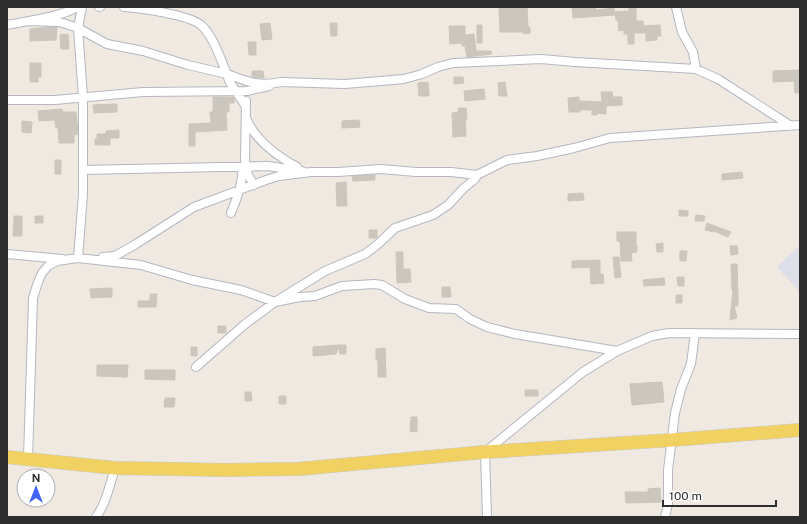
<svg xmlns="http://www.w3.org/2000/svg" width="807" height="524" viewBox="0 0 807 524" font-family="'Public Sans',sans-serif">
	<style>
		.airport { fill: #dcdee8 }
		.building { fill: #cbc7bf; stroke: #cbc5ba }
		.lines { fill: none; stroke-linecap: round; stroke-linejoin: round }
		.minor-casing { stroke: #b4b7c1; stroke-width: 10 }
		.primary-casing { stroke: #c9c9c9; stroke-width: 14 }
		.minor { stroke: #fff; stroke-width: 8 }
		.primary { stroke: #f2d163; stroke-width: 13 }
	</style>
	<rect width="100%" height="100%" fill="#efe9e1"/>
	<path class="airport" d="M800,245V288L798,290L777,267Z"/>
	<path class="building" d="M504,7H527L528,27H530V33L524,34L523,32H500L499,8H504Z
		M572,7H595L596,10L614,8L615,15L573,18Z
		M629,7H636V21H643L644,26L660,25L661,36H657V40L646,41V33H634V44H628V34H624V30L619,31L618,20H616L615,12L629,11Z
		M270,23L272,39L262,40L260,24Z
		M330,23H337V36H331Z
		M477,25H482V43H477Z
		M449,26H465V35L474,34L476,51H491L492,54L467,57L465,46H462V43L450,44Z
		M48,27H57L56,40L30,41V29Z
		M68,34L69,49H61L60,35Z
		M248,42H256V55H249Z
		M30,63H41V77H38V82H30Z
		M800,70V93H795L794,81L773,82V71Z
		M252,71H263L264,78L252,77Z
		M454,77H463L464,83L454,84Z
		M428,82L429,96H419L418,83Z
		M505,82L507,96H499L498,83Z
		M484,89L485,99L465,101L464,91Z
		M601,92H612L613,97H622V105L606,106V114L597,113V115H592V110H580V112H569L568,98L579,97V101L602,102Z
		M213,97H233L234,98V103H229V112H226L227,130L195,132V146H189V124L211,123L210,112H213Z
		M117,104V112L94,113L93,105Z
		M458,108H466L467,119H465L466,136L453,137L452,113L459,112Z
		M62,109L63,112H76L78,134L74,135V143H59L58,127L56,128L55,120L39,121L38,111Z
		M359,120L360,127L342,128V121Z
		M22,121L32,122L31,133L22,132Z
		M119,130V138H110V145H95V139H97V134H106V131Z
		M55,160H61V174H55Z
		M742,172L743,178L722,180V174Z
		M375,175V180L353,181L352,176Z
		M346,182L347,206H337L336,183Z
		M583,193L584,200L568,201V194Z
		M679,210L688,211V216H679Z
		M696,215L705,216L704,221H695Z
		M14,216H22V236H13Z
		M35,216H43V223H35Z
		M707,223L731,232L728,237L714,231V232L705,230Z
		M369,230H377V238H369Z
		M617,232H636V246H637V252L631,253L632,261H621L620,241H617Z
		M663,243V252H657L656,244Z
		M730,246H737L738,254L731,255Z
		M680,251H687L686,261H680Z
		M396,252H403V269H410L411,282L397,283Z
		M613,257H619L621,277L615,278Z
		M600,260V274H603L604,283L591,284L590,267L572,268V261Z
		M731,264H737L738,297V306H734L737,318L730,320L733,290H732Z
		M677,277H684V286H678Z
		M664,278L665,285L644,286L643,280Z
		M442,287H450L451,297H442Z
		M112,288V297L91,298L90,289Z
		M150,294H157L156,307H138V301H150Z
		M676,295H682V303H676Z
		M218,326H226V333H218Z
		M339,345H346V354H340L339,347L336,354L313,356V347Z
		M191,347H197V356H191Z
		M385,348L386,377H378V360H376V349Z
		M97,365H128L127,377L97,376Z
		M145,370H175V380L145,379Z
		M662,382L664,402L632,405L630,384Z
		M525,390H538V396H525Z
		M245,392H251L252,401H245Z
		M279,396H286V404H279Z
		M165,398H175L174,407H164Z
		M411,417H417V432L410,431Z
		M660,488L661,502L626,503L625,492H648V489Z"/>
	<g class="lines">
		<defs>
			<path id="minor" d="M99,7H100
				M124,7C141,8 189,15 201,25C214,37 220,58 227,74C245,81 260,87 281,82L345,84L404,79L422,74L438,67L453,63L541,59L575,62L696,69L718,79L791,126
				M676,7L682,32L693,52L696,69
				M28,21L59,22L66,24L78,28L107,44L143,51L188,65L227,74L229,81L245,105
				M7,25C26,21 61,17 77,7
				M7,100H55L143,92L247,91L269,86
				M246,101L245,161L248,175L254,185
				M246,118C255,140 277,156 297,167
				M83,170L268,166L302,171
				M231,213C236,201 244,180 242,167
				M7,254L62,259
				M103,257L115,256L136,244L194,207L266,180L279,176L311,172H338L381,169L416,172H451L477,175L507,160L537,156L574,148L610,138L800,125
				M78,258L83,194V97L78,28L82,7
				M196,367L244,325L275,302L325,271L365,254L377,245L395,228L433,215L448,205L464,188L475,179L477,175
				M28,458L33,298L38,282L42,273L48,266L57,261L78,258L141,265L192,280L241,290L275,302L300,297L315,296L342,286L374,284L382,285L405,299L429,308L456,309L470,319L487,327L515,334L617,351
				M96,517C106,504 110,484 115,468
				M487,517L485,452L583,372L617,351L652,336L669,333L800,334
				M665,517L668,504V470L675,413L681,389L691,364L695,333"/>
			<path id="primary" d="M7,457L115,468L226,470L298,469L485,452L672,440L800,430"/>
		</defs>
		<use href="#minor" class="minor-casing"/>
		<use href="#primary" class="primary-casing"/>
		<use href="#minor" class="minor"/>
		<use href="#primary" class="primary"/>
	</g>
	<rect width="807" height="524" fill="none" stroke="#2e2e2e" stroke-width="16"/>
	<g transform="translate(36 488)"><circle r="19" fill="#ffffff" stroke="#ababab"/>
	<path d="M0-3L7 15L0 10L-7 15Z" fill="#4264fb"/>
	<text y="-6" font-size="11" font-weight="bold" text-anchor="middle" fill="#2e2e2e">N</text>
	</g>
	<path d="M663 500v6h113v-6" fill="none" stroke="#2e2e2e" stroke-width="2"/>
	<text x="669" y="500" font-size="12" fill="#2e2e2e" stroke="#ffffff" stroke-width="3" paint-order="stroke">100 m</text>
</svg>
